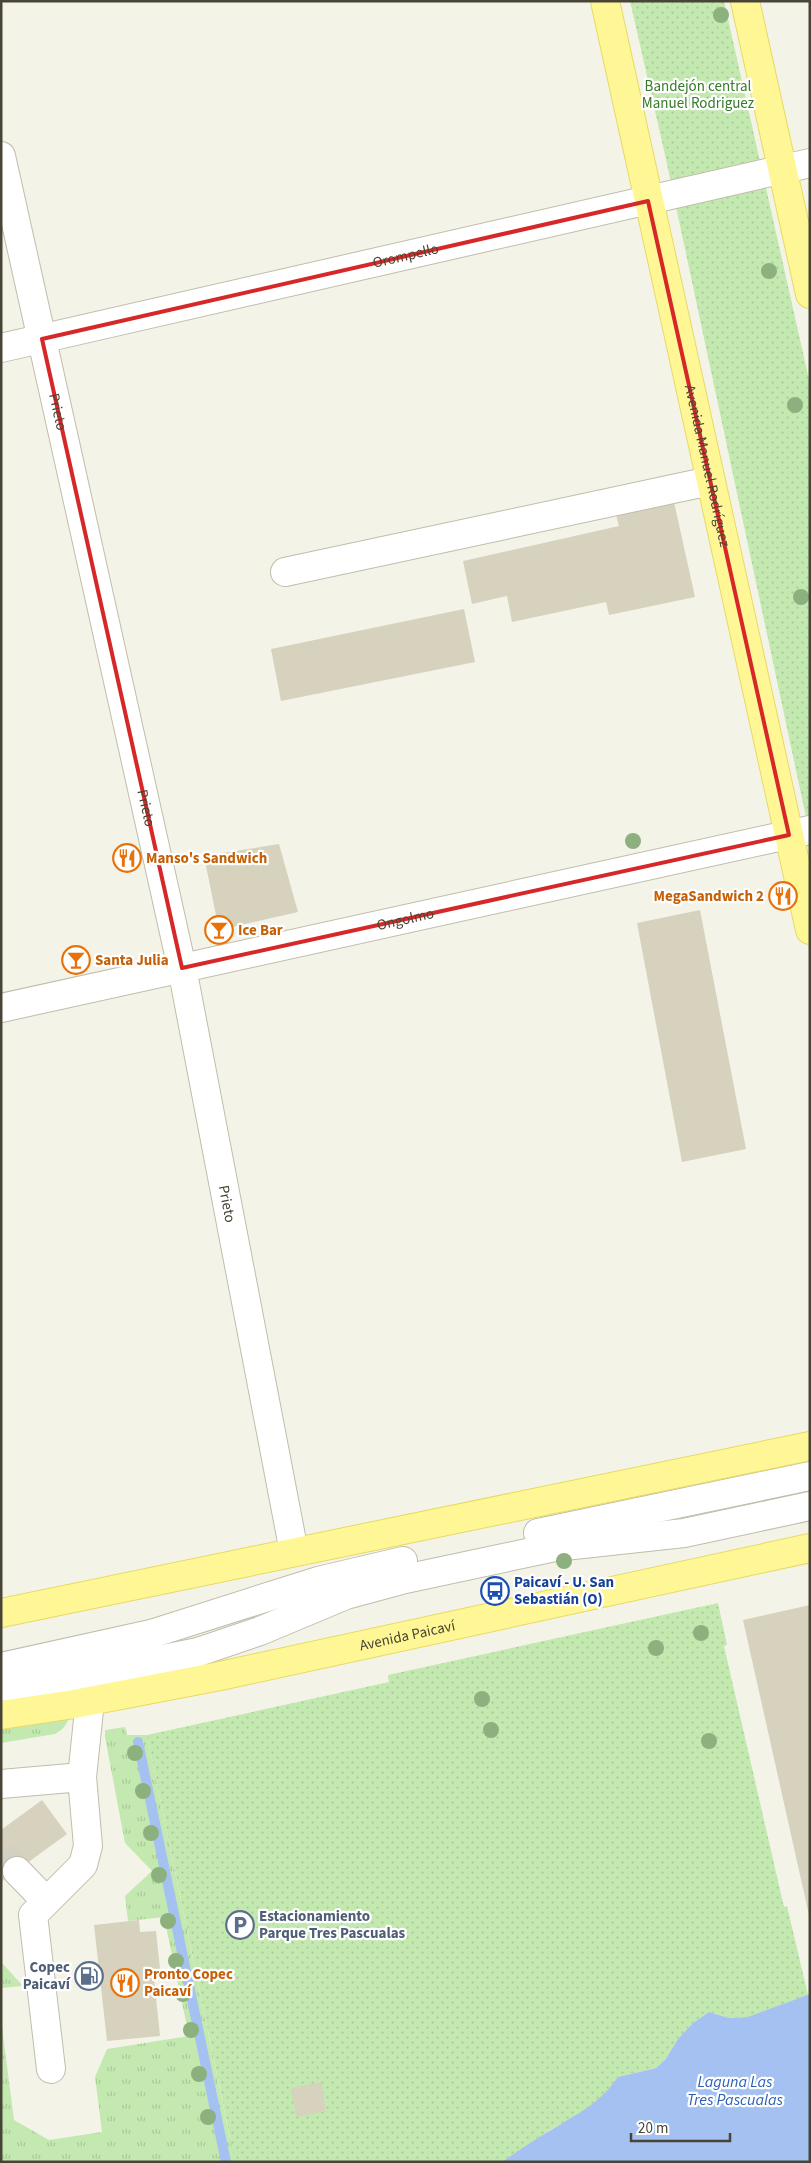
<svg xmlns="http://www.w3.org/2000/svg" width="811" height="2163" viewBox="0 0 811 2163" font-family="'Source Sans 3',sans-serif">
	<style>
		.grass { fill: url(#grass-tufts) }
		.park { fill: url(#park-dots) }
		.water { fill: #a4c1f2 }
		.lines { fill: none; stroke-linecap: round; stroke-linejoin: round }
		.stream { stroke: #a4c1f2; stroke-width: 10 }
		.building { fill: #d6d2bd }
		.minor-tunnel { stroke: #d2d0c4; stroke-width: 28; stroke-dasharray: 28 14; stroke-linecap: butt }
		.minor-casing { stroke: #c0bdaa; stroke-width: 30 }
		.major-casing { stroke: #e6da65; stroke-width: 30 }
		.minor { stroke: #fff; stroke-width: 28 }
		.major { stroke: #fff796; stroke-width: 28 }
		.tree { fill: #8cb17e }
		.marked { fill: none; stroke: #d62828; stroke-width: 4; stroke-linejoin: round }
		.labels { text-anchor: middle; stroke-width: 4.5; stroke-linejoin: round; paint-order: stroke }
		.park-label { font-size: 15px; fill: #367b28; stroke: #fff }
		.street-label { font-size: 15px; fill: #484536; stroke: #fff }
		.food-label { font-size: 15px; font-weight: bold; fill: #c56008; stroke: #fff; text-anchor: start }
		.transit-label { font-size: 15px; font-weight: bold; fill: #164399; stroke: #fff; text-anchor: start }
		.service-label { font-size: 15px; font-weight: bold; fill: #4e5e75; stroke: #fff; text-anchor: start }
		.water-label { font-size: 16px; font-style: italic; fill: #2d5fb6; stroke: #fff }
	</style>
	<defs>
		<pattern id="grass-tufts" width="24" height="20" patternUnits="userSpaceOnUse" patternTransform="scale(1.25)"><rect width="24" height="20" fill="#c3e9b0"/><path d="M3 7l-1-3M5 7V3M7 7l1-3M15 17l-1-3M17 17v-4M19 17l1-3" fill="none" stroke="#a9c998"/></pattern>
		<pattern id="park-dots" width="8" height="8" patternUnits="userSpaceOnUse" patternTransform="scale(1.25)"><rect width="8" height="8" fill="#c3e9b0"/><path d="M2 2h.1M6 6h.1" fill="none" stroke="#a9c998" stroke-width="1.8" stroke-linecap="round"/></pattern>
	</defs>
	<rect width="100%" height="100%" fill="#f4f3e8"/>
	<path class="grass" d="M71,1710C68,1722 66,1728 55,1734L1,1743V1721Z
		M125,1727L127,1735H147L230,2139L289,2162H1V2019L14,2120L49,2140L102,2132L95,2077L107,2049L189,2036L164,1917L128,1921L125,1896L152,1871L125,1843L105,1737V1730Z
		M1,1964H3L23,1986L1,1988Z"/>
	<path class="park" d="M630,1H724L810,384V836L665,155Z
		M718,1603L727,1645L724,1646L784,1907L787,1906L808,1995L749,2017L729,2018L709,2012L693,2023L678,2039L665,2060L656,2068L618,2077L609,2090L589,2109L550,2130L502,2162H235L147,1735L389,1682L388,1675Z"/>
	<path class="water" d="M810,1994V2162H502C518,2151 535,2139 551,2130C579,2113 599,2104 618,2077L656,2068L665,2060L678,2039L693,2023L709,2012L729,2018L748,2017Z"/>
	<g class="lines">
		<path class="stream" d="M138,1742L226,2162"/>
	</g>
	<path class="building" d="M674,502L695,597L609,615L606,602L512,622L507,596L472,604L463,561L619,526L616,515Z
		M464,609L475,662L281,701L271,649Z
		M279,844L298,912L219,930L204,856Z
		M700,910L746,1149L682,1162L637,923Z
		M810,1605V1915H809L743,1620Z
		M42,1800L67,1834L1,1882V1830Z
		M139,1920L140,1932L156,1931L161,1978L154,1979L160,2036L107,2041L94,1925Z
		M321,2082L326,2111L296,2117L291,2088Z"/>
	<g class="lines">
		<path class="minor-tunnel" d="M1,1854L17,1871"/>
		<defs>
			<g id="minor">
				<path id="s1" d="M1,156L182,968L294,1552"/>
				<path id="s2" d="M1,348L810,163"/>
				<path d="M285,572L710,481"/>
				<path id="s3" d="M1,1008L810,830"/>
				<path d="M538,1533L810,1476"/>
				<path d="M1,1667L151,1634L318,1581L403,1561"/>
				<path d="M1,1688L69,1678L198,1652L260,1631L346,1595L405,1579L555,1547L684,1533L810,1506"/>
				<path d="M82,1777L90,1701"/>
				<path d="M1,1784L82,1777L88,1846L83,1865L33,1915L51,2069"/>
				<path d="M17,1871L46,1901"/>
			</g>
			<g id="major">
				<path id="s4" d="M605,1L810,930"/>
				<path d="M745,1L810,294"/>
				<path d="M1,1613L810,1446"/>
				<path id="s5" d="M1,1715L74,1704L220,1676L810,1548"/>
			</g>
		</defs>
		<use href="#minor" class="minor-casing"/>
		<use href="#major" class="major-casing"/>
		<use href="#minor" class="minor"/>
		<use href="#major" class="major"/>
	</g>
	<g class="tree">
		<circle cx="721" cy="15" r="8"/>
		<circle cx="769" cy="271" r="8"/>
		<circle cx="795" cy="405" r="8"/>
		<circle cx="801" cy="597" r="8"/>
		<circle cx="633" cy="841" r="8"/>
		<circle cx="564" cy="1561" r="8"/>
		<circle cx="701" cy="1633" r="8"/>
		<circle cx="656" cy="1648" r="8"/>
		<circle cx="482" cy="1699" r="8"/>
		<circle cx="491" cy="1730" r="8"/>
		<circle cx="709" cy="1741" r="8"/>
		<circle cx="135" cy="1753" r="8"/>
		<circle cx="143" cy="1791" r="8"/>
		<circle cx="151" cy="1833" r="8"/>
		<circle cx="159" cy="1875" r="8"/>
		<circle cx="168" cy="1921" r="8"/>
		<circle cx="176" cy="1961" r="8"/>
		<circle cx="183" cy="1994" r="8"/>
		<circle cx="191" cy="2030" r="8"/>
		<circle cx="199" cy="2074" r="8"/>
		<circle cx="208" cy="2117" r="8"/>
	</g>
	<path class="marked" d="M648,201L789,835L182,968L42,339Z"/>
	<defs>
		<symbol id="restaurant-ring" viewBox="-11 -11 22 22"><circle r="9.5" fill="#fff" stroke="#e8710a" stroke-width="1.5"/><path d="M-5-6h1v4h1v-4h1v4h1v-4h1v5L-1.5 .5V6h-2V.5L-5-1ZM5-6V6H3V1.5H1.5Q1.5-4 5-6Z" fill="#e8710a"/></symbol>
		<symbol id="bar-ring" viewBox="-11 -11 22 22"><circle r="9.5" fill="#fff" stroke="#e8710a" stroke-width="1.5"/><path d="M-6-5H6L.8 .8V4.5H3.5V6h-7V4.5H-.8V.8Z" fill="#e8710a"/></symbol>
		<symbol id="bus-ring" viewBox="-11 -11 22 22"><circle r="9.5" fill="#fff" stroke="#1a4fb4" stroke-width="1.5"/><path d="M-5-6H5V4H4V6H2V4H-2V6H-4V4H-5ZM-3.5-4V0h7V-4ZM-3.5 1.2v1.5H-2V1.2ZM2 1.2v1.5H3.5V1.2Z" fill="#1a4fb4"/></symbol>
		<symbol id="parking-ring" viewBox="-11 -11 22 22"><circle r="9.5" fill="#fff" stroke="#5c6f8a" stroke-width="1.5"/><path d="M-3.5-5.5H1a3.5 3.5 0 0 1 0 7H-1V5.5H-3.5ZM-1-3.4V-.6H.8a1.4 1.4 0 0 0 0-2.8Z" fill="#5c6f8a"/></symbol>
		<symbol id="fuel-ring" viewBox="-11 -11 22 22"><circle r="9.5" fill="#fff" stroke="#5c6f8a" stroke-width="1.5"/><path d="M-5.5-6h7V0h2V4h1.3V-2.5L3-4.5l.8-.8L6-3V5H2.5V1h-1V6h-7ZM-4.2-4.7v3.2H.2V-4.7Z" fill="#5c6f8a"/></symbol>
	</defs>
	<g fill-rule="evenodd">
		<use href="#restaurant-ring" x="111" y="842" width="32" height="32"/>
		<use href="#restaurant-ring" x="767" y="880" width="32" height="32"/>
		<use href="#bar-ring" x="203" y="914" width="32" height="32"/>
		<use href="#bar-ring" x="60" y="944" width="32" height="32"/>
		<use href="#bus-ring" x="479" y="1575" width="32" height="32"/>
		<use href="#parking-ring" x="224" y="1909" width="32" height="32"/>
		<use href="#fuel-ring" x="73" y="1960" width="32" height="32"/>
		<use href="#restaurant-ring" x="109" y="1967" width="32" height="32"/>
	</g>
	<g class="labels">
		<g class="park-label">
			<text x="698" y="91">Bandejón central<tspan x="698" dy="17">Manuel Rodriguez</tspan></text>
		</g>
		<g class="street-label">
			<text dy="5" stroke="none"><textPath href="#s2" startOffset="415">Orompello</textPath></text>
			<text dy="5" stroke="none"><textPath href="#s1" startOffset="262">Prieto</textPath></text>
			<text dy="5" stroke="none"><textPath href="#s4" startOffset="476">Avenida Manuel Rodríguez</textPath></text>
			<text dy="5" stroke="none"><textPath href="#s1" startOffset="668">Prieto</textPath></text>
			<text dy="5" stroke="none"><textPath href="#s3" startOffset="414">Ongolmo</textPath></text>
			<text dy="5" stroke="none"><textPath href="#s1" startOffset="1072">Prieto</textPath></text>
			<text dy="5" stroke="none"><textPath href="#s5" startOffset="414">Avenida Paicaví</textPath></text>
		</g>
		<g class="food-label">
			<text x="146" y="863">Manso's Sandwich</text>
			<text x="764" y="901" text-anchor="end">MegaSandwich 2</text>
			<text x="238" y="935">Ice Bar</text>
			<text x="95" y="965">Santa Julia</text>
			<text x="144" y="1979">Pronto Copec<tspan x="144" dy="17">Paicaví</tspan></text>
		</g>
		<g class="transit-label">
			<text x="514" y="1587">Paicaví - U. San<tspan x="514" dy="17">Sebastián (O)</tspan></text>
		</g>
		<g class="service-label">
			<text x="259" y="1921">Estacionamiento<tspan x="259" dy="17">Parque Tres Pascualas</tspan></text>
			<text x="70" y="1972" text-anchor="end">Copec<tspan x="70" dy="17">Paicaví</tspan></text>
		</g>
		<g class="water-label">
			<text x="735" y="2087">Laguna Las<tspan x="735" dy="18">Tres Pascualas</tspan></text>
		</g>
	</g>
	<rect width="811" height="2163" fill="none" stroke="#484536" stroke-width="5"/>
	<path d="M631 2133v8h99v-8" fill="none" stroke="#484536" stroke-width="2.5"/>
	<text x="638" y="2133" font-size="15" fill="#484536" stroke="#ffffff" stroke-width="4" paint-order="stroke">20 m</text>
</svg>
